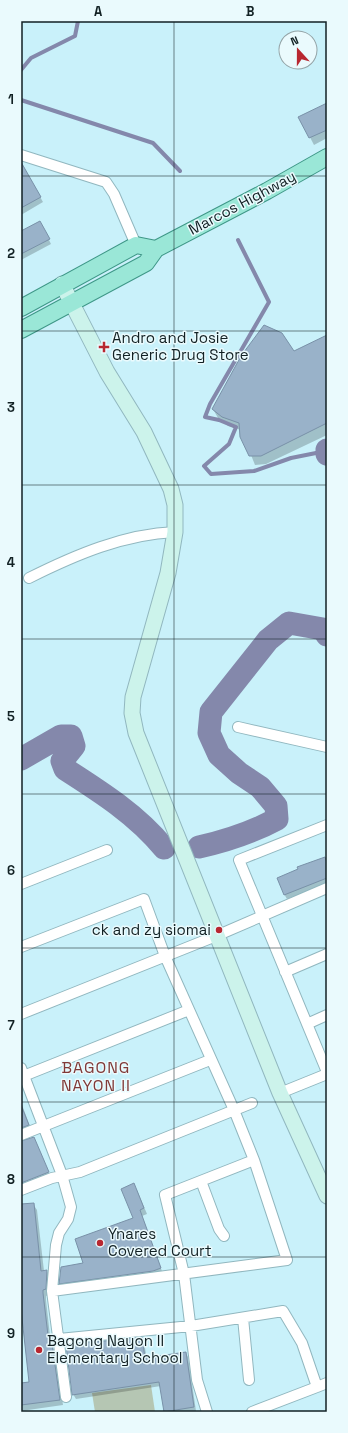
<svg xmlns="http://www.w3.org/2000/svg" width="348" height="1433" viewBox="0 0 348 1433" font-family="'Space Grotesk',sans-serif">
	<style>
		.green { fill: #b5c6b3 }
		.shadow { fill: #0003 }
		.lines { fill: none; stroke-linecap: round; stroke-linejoin: round }
		.stream { stroke: #8488ab; stroke-width: 4 }
		.river { stroke: #8488ab; stroke-width: 23 }
		.building { fill: #99b2c9; stroke: #7991a8 }
		.street-casing { stroke: #91b7bf; stroke-width: 12 }
		.secondary-casing { stroke: #91b7bf; stroke-width: 17 }
		.primary-casing { stroke: #3e9787; stroke-width: 18 }
		.street { stroke: #fff; stroke-width: 10 }
		.secondary { stroke: #ccf3eb; stroke-width: 15 }
		.primary { stroke: #9ae7d7; stroke-width: 16 }
		.grid { fill: none; stroke: #122124; stroke-width: 1; stroke-opacity: 0.55 }
		.poi-dot { fill: #b82730; stroke: #eafafd; stroke-width: 1.5 }
		.labels { text-anchor: middle; stroke-width: 3; stroke-linejoin: round; paint-order: stroke }
		.street-label { font-size: 15px; fill: #122124; stroke: #eafafd }
		.poi-label { font-size: 15px; fill: #122124; stroke: #eafafd; text-anchor: start }
		.neighbourhood-label { font-size: 16px; letter-spacing: 1px; fill: #813937; stroke: #eafafd }
		.neatline { fill: none; stroke: #122124; stroke-width: 1.5 }
		.grid-label { font-size: 13px; text-anchor: middle; font-weight: bold; fill: #122124 }
	</style>
	<rect width="100%" height="100%" fill="#c9f1fa"/>
	<path class="green" d="M151,1385L155,1412H95L92,1393Z"/>
	<path class="shadow" d="M327,104V138L314,145L300,118Z
		M26,172L43,202L21,215V175Z
		M40,222L51,244L21,260V232Z
		M327,336V435L266,464L255,465L241,430L228,426L218,418L213,409L293,352Z
		M327,858V884L287,899L284,894L299,870L298,868Z
		M21,1102L31,1129L21,1134Z
		M21,1142H36L50,1177L21,1188Z
		M137,1190L147,1214L142,1216L163,1274L63,1289L60,1283L85,1264L135,1219Z
		M33,1204L37,1210L44,1271H47L50,1277L49,1295L46,1296V1300L51,1345L55,1351L63,1405L21,1411V1384L30,1383L21,1292V1205Z
		M142,1338L144,1343L147,1359L186,1353L188,1357L196,1411L166,1412L161,1386L76,1399L73,1394Z"/>
	<g class="lines">
		<path class="stream" d="M21,70L31,58L75,36L78,21
			M21,100L153,143L180,171
			M238,240L269,302L210,404L205,417L219,420L236,427L229,444L204,466L211,474L254,471L291,458L326,451"/>
		<path class="river" d="M327,450V454
			M21,759L61,736H71L74,746L62,761L65,769C101,792 137,815 164,848
			M199,847C226,841 251,833 277,819L276,806L260,787L239,773L219,755L209,733L211,712L268,640L289,623L323,629L327,635"/>
	</g>
	<path class="building" d="M327,103V130L309,138L298,117Z
		M21,162L41,197L21,208Z
		M40,221L50,239L21,254V231Z
		M264,325L282,333L294,351L327,335V423L261,456H249L240,437L239,423L222,417L212,409L241,356Z
		M325,857L327,863V878L284,895L277,878L298,869L297,867Z
		M21,1105L29,1125L21,1128Z
		M34,1137L49,1172L21,1183V1141Z
		M134,1183L144,1208L140,1210L161,1268L153,1271L59,1284L61,1267L83,1263L75,1239L133,1218L121,1189Z
		M34,1203L41,1271L47,1270L46,1289L43,1290V1293L49,1344H52L60,1400L21,1405V1383L29,1382L21,1309V1204Z
		M142,1337L145,1358L186,1352L194,1407L164,1412L159,1382L72,1395L66,1345Z"/>
	<g class="lines">
		<defs>
			<path id="street" d="M21,155L106,182L114,194L136,245
				M29,578C75,555 124,534 175,532
				M238,727L327,747
				M327,825L239,860L327,1072
				M21,884L107,850
				M21,947L144,899L165,956L234,1110L254,1160L287,1260L52,1291
				M285,972L327,954
				M21,1014L216,936L327,888
				M307,1024L327,1015
				M21,1068L62,1175L71,1207L68,1219L59,1233L56,1245L52,1291L66,1397
				M21,1077L189,1010
				M280,1093L327,1074
				M21,1135L210,1060
				M201,1181L219,1229L224,1236
				M21,1190L52,1178L80,1172L252,1103
				M243,1318L249,1380
				M59,1339L191,1326L283,1311L302,1343L317,1387L252,1412
				M317,1387L327,1383
				M207,1412L197,1380L184,1274L165,1195L254,1160"/>
			<path id="secondary" d="M62,284L107,372L144,432L171,489L175,505V532L168,573L133,697L132,713L136,733L280,1093L327,1196"/>
			<path id="primary" d="M21,308L136,245L156,249
				M21,330L146,263L156,249L267,191L327,157"/>
		</defs>
		<use href="#street" class="street-casing"/>
		<use href="#secondary" class="secondary-casing"/>
		<use href="#primary" class="primary-casing"/>
		<use href="#street" class="street"/>
		<use href="#secondary" class="secondary"/>
		<use href="#primary" class="primary"/>
	</g>
	<path class="grid" d="M174,21V1412M21,176H327M21,331H327M21,485H327M21,639H327M21,794H327M21,948H327M21,1102H327M21,1257H327"/>
	<g class="poi-dot">
		<path d="M102 341h4v4h4v4h-4v4h-4v-4h-4v-4h4z"/>
		<circle cx="219" cy="930" r="4"/>
		<circle cx="100" cy="1243" r="4"/>
		<circle cx="39" cy="1350" r="4"/>
	</g>
	<g class="labels">
		<g class="street-label">
			<text transform="translate(242 203) rotate(-28)" y="5">Marcos Highway</text>
		</g>
		<g class="poi-label">
			<text x="112" y="343">Andro and Josie<tspan x="112" dy="17">Generic Drug Store</tspan></text>
			<text x="211" y="935" text-anchor="end">ck and zy siomai</text>
			<text x="108" y="1239">Ynares<tspan x="108" dy="17">Covered Court</tspan></text>
			<text x="47" y="1346">Bagong Nayon II<tspan x="47" dy="17">Elementary School</tspan></text>
		</g>
		<g class="neighbourhood-label">
			<text x="96" y="1073">BAGONG<tspan x="96" dy="18">NAYON II</tspan></text>
		</g>
	</g>
	<rect width="348" height="1433" fill="none" stroke="#eafafd" stroke-width="44"/>
	<g transform="translate(298 50) rotate(339)"><circle r="19" fill="#eafafd" stroke="#94a3a6"/>
	<path d="M0-3L7 15L0 10L-7 15Z" fill="#b82730"/>
	<text y="-6" font-size="11" font-weight="bold" text-anchor="middle" fill="#122124">N</text>
	</g>
	<rect x="22" y="22" width="304" height="1389" class="neatline"/>
	<g class="grid-label">
		<text x="98" y="16">A</text>
		<text x="250" y="16">B</text>
		<text x="11" y="104">1</text>
		<text x="11" y="258">2</text>
		<text x="11" y="412">3</text>
		<text x="11" y="567">4</text>
		<text x="11" y="721">5</text>
		<text x="11" y="875">6</text>
		<text x="11" y="1030">7</text>
		<text x="11" y="1184">8</text>
		<text x="11" y="1338">9</text>
	</g>
</svg>
